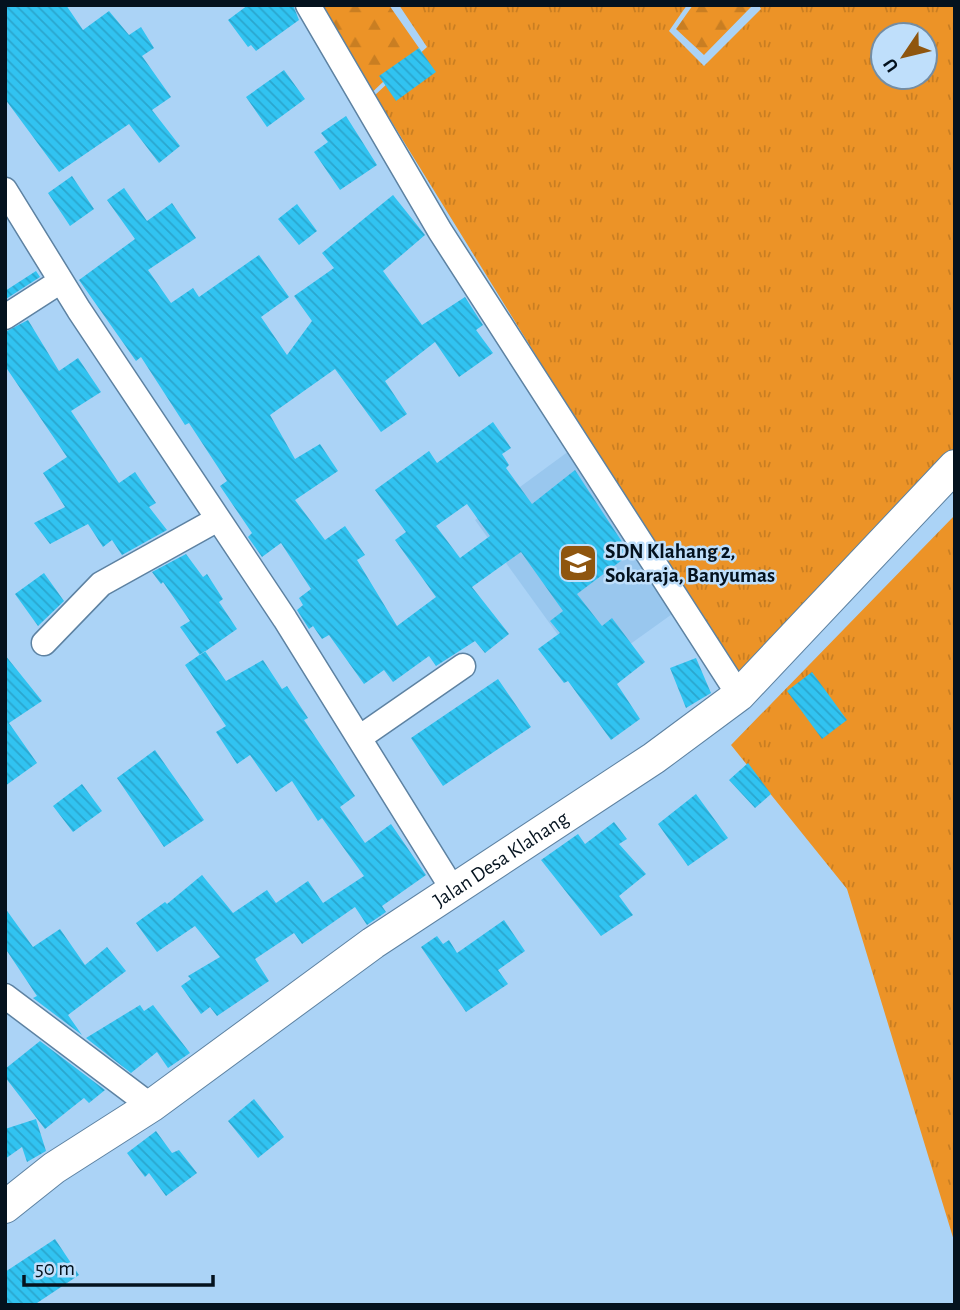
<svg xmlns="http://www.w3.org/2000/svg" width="960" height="1310" viewBox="0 0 960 1310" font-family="'Alegreya Sans',sans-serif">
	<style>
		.built { fill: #99c7ee }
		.grass { fill: url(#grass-tufts); fill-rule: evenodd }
		.forest { fill: url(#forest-firs) }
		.building { fill: url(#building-back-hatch); fill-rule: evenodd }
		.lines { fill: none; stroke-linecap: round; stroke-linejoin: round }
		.minor-casing { stroke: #5d82a2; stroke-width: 27 }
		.tertiary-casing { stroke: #5d82a2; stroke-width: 34 }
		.minor { stroke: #fff; stroke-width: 24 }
		.tertiary { stroke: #fff; stroke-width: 32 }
		.labels { text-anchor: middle; stroke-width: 5; stroke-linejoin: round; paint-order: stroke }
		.poi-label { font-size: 21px; font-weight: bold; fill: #04121e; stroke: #bfdffb; text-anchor: start }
		.street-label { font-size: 21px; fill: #04121e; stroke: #bfdffb }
	</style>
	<defs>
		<pattern id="grass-tufts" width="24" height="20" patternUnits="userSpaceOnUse" patternTransform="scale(1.75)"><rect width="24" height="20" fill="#ec9327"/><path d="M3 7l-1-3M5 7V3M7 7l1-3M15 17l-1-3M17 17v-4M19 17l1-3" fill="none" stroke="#c97e22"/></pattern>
		<pattern id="forest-firs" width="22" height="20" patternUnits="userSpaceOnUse" patternTransform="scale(1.75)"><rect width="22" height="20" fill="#ec9327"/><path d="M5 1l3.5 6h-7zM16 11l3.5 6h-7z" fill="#c97e22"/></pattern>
		<pattern id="building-back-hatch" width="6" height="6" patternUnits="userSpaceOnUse" patternTransform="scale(1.75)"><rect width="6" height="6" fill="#31c3f1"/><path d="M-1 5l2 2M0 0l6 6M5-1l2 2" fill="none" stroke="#2aa6ce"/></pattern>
	</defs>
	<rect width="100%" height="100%" fill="#abd3f6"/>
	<path class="built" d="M569,451L682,607L587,675L475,520Z"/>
	<path class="grass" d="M399,5H687L669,31L704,66L761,9L759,5H955V455L740,686L375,95L427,47ZM883,35H925V77H883Z
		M955,515V1244L847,889L731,745Z"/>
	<path class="forest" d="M312,5H389L419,48L366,98Z
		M693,5H752V6L704,55L676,29Z"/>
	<path class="building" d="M5,5H66L83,30L109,11L129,35L141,27L154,48L142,56L171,97L152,110L180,146L159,163L129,124L59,172L5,99Z
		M248,5H293L299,20L256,51L251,45L248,47L228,20Z
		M419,48L436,72L396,101L379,76Z
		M284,70L305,99L267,127L246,97Z
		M346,116L377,165L340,190L314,152L328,142L321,133Z
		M72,176L94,209L70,226L48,193Z
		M124,188L147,221L172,203L196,238L148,270L171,303L193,288L199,297L259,255L289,297L261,317L287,355L312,321L294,296L334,268L322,253L393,195L425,235L383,271L422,325L465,297L483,325L476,330L493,353L459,377L435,342L385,381L407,414L381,432L335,369L270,415L295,459L320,444L338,471L295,500L325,540L345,526L365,555L357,560L397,626L436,597L395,540L406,532L375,490L429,451L437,463L493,422L511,448L502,454L509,465L506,468L532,504L575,470L630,554L577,594L602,626L612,618L645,662L617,684L640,719L611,740L568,681L564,683L538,649L560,633L550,621L563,611L521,552L472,587L509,634L485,653L475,641L436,666L429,656L393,682L384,670L364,684L329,635L322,639L313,626L309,629L297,610L303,605L299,598L311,589L281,543L262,557L248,537L252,533L220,486L227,481L189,423L185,425L141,357L136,361L79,280L135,239L107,200ZM467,504L490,536L460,558L436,526Z
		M297,204L317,231L299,245L278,219Z
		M36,271L40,277L6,299L5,291Z
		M28,320L59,371L78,358L101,392L71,411L119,483L135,472L156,503L149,507L167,530L122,555L112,540L103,547L88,524L50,544L34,523L65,507L43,473L67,457L5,366V332Z
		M186,554L203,577L207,574L223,599L219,602L237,629L200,655L180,627L190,621L163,582L161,584L152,572Z
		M44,573L64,601L38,626L15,594Z
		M205,651L226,681L263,660L282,689L287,686L308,718L304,720L355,796L340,807L365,843L391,824L426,875L382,906L386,912L367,925L355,907L302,944L294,933L255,959L269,981L217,1016L210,1007L201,1014L181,986L191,979L188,976L220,957L195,926L157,952L136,923L165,902L167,904L202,875L233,913L267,890L276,903L308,881L323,903L364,876L322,818L318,821L292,781L276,792L250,755L237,764L216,732L226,726L185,665Z
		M5,655L42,701L9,723L37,763L5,786Z
		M696,658L711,693L686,708L670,668Z
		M812,672L847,720L822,739L787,691Z
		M498,679L531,727L443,786L411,738Z
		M155,750L204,820L164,847L117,778Z
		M748,763L771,794L755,808L729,780Z
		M82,784L102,811L73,832L53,806Z
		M696,794L728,838L688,866L658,824Z
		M614,822L627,839L619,844L646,874L619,896L633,915L601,936L541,860L578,834L585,844Z
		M5,908L33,947L60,929L85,965L107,947L126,971L68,1015L82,1035L33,998L37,996L5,948Z
		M504,920L525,951L498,970L508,984L466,1012L421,947L437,936L443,944L449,940L457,953Z
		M140,1005L144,1011L153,1005L190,1053L168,1068L157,1052L131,1073L86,1038Z
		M40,1041L105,1090L89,1103L84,1098L45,1129L5,1077V1069Z
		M254,1099L284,1137L258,1158L228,1121Z
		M36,1119L46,1151L27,1162L22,1147L5,1159V1129Z
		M156,1131L172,1153L179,1150L197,1173L166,1196L149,1173L145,1177L127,1153Z
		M55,1239L79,1275L34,1305H5V1272Z"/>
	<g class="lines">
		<defs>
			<path id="minor" d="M308,5L440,231L739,695
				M5,190L79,310L285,619L452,888
				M5,317L61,281
				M44,643L101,584L218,519
				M359,738L463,666
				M5,996L151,1106"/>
			<g id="tertiary">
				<path id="s1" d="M5,1207L54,1168L151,1106L373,943L654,758L739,695L955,466"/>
			</g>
		</defs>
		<use href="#minor" class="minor-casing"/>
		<use href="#tertiary" class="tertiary-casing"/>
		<use href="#minor" class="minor"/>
		<use href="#tertiary" class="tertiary"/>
	</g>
	<defs>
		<symbol id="school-square" viewBox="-11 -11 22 22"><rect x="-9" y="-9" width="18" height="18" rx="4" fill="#8f560f" stroke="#bfdffb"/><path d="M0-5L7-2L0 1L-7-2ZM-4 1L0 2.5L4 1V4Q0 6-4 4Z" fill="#fff"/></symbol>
	</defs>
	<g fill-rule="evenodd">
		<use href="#school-square" x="556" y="541" width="44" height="44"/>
	</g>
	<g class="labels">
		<g class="poi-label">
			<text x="605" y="558">SDN Klahang 2,<tspan x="605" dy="24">Sokaraja, Banyumas</tspan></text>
		</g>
		<g class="street-label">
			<text dy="7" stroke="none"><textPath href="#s1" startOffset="606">Jalan Desa Klahang</textPath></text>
		</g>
	</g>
	<rect width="960" height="1310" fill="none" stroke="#04121e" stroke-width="14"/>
	<g transform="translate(904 56) rotate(235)"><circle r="33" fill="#bfdffb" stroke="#748da3" stroke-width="2"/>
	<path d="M0-5L12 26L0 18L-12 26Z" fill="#8f560f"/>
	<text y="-10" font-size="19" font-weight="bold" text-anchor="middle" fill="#04121e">U</text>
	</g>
	<path d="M24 1275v10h189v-10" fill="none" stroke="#04121e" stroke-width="3.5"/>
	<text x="35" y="1275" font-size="21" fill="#04121e" stroke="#bfdffb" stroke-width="5" paint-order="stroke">50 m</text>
</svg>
